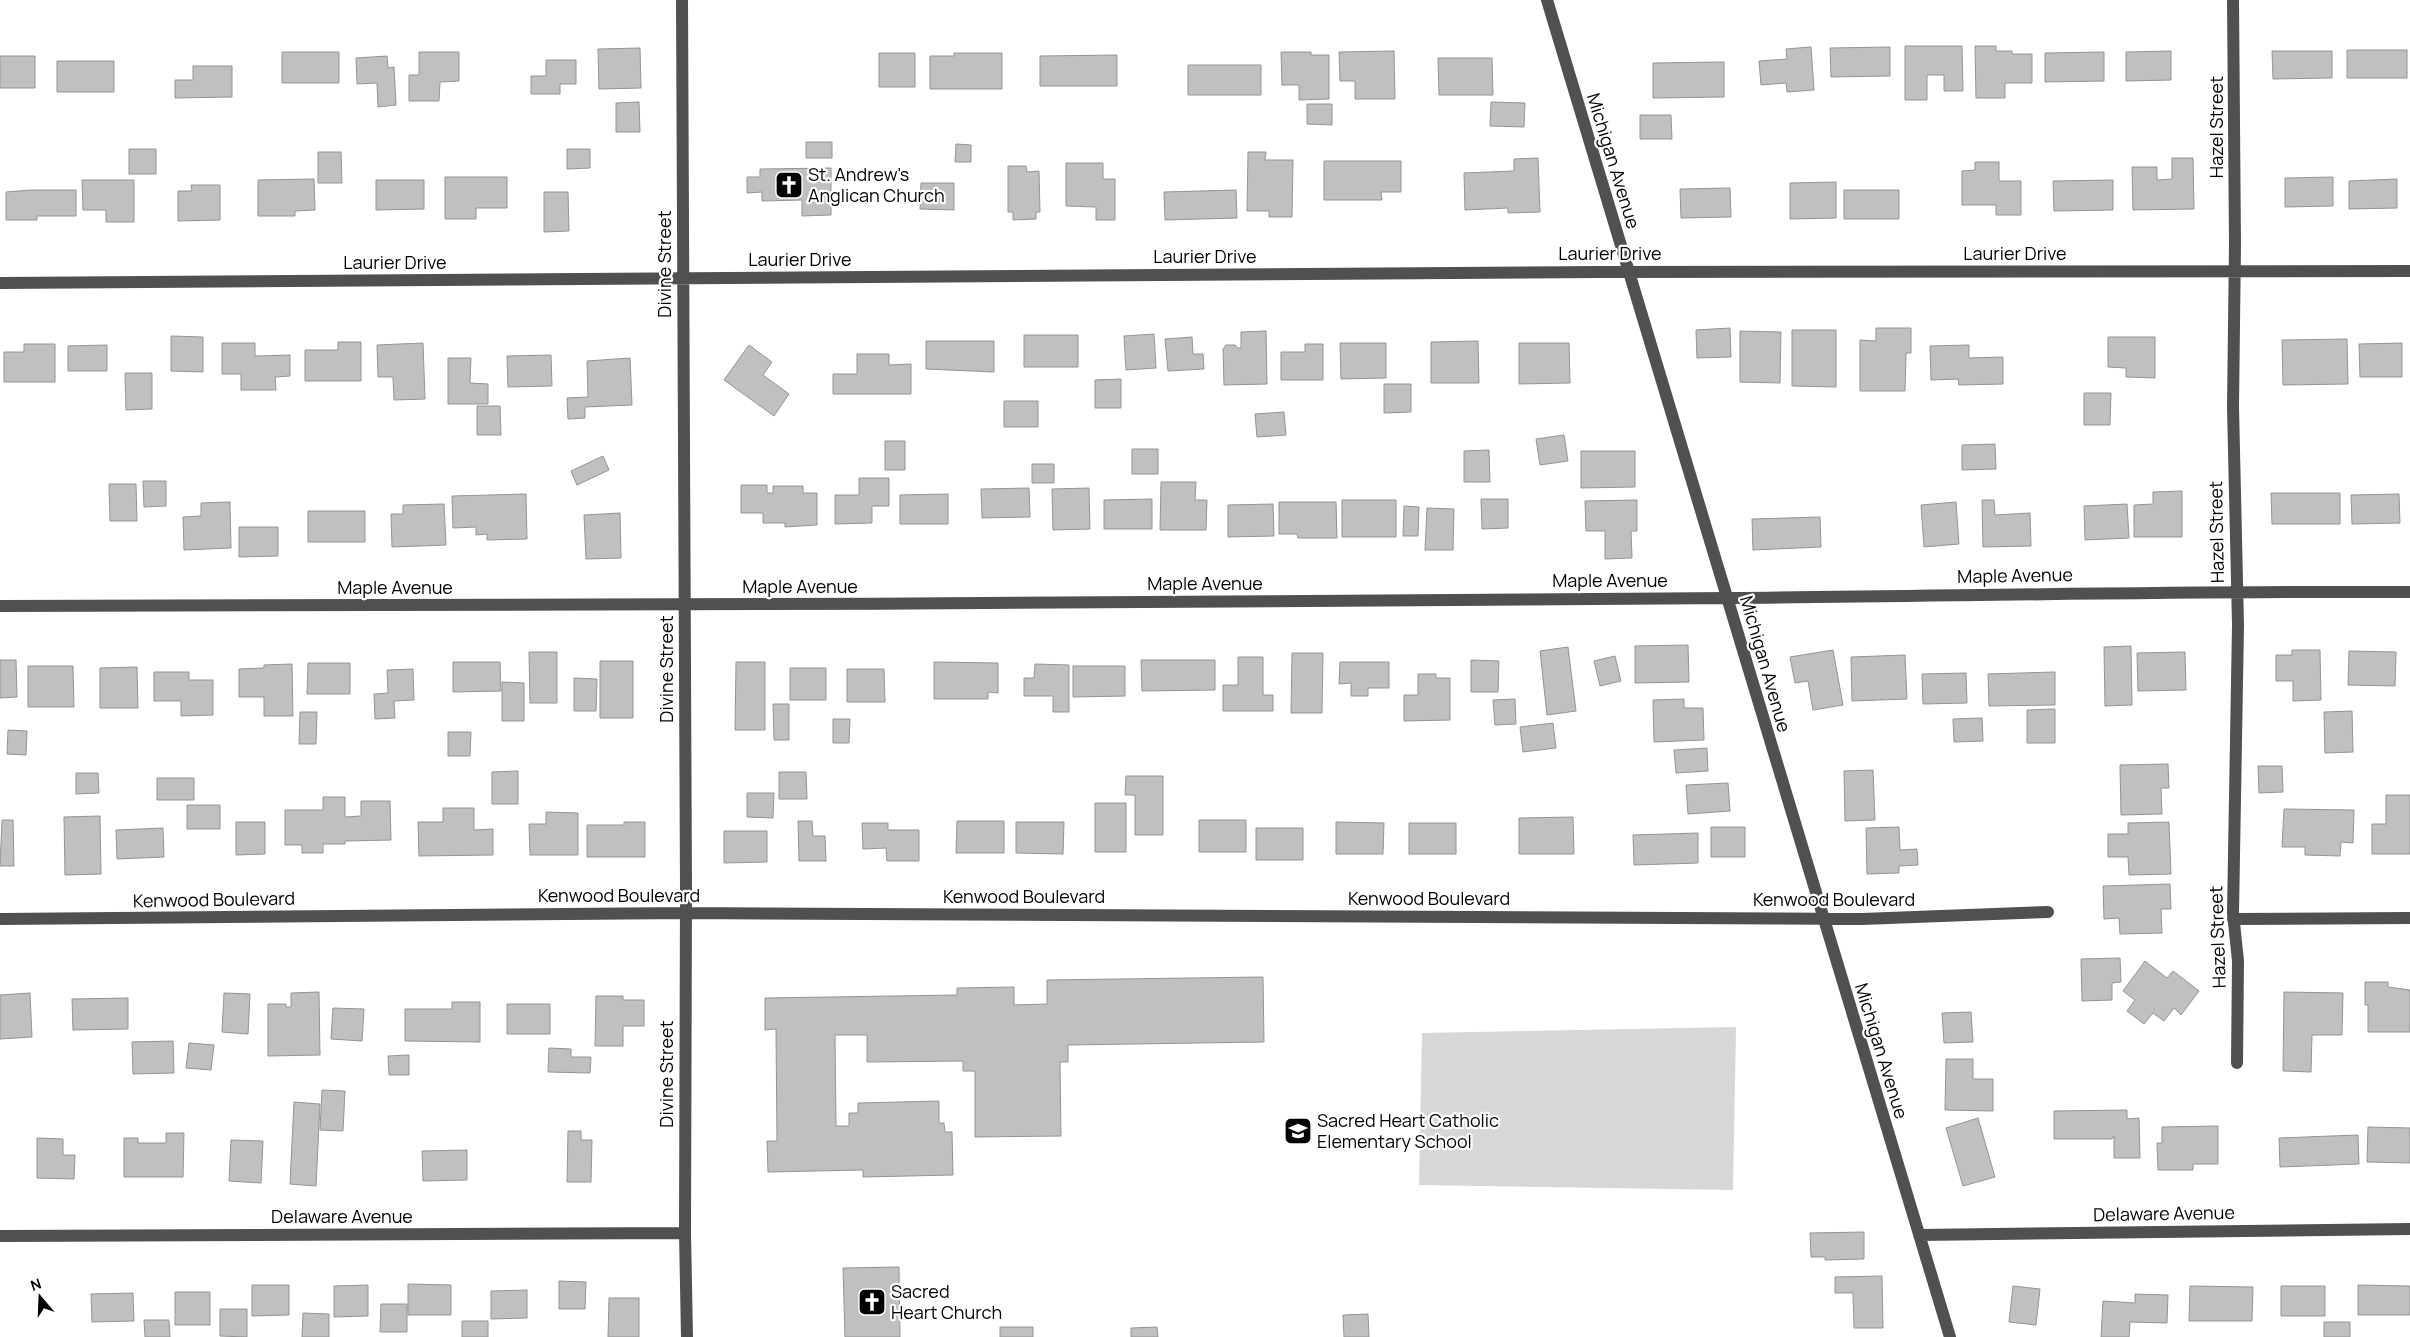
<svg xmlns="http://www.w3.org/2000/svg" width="2410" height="1337" viewBox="0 0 2410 1337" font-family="Manrope,sans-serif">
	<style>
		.green { fill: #d7d7d7 }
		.building { fill: #c0c0c0; stroke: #949494 }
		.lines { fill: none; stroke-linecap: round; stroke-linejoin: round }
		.minor { stroke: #505050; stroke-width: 12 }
		.labels { text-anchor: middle; stroke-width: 4.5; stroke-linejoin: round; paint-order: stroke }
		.street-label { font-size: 18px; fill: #000; stroke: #fff }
		.poi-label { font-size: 18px; fill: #000; stroke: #fff; text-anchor: start }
	</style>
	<rect width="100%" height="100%" fill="#fff"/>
	<path class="green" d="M1736,1027L1733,1190L1419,1185L1422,1033Z"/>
	<path class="building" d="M1905,46H1962L1963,91H1944V75H1927V100H1905Z
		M1975,46H1996V51H2012V54H2032V83H2005V98H1976Z
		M1811,47L1814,90L1787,92L1786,83L1761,85L1759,61L1787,59L1786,49Z
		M1890,47V76L1831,77L1830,48Z
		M640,48L641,88L599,89L598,49Z
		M2347,50H2407V78H2347Z
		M1394,51L1395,99H1355V81H1340L1339,52Z
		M2171,51V80L2126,81V52Z
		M2272,51H2332V78L2273,79Z
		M282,52H339V83H282Z
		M419,52H459V81L440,82L439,101H409V75H419Z
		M1281,52H1311V55H1329V99L1299,100V85H1282Z
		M2104,52V81L2045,82V53Z
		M879,53H915V87H879Z
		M954,53H1002V89H930V56H954Z
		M1117,55V86H1040V56Z
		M0,56H35V88H0Z
		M387,56L388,68L394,67L396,105L378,107L377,83L357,84L356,58Z
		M1438,58H1492L1493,95H1439Z
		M546,60H576V84H560V94H531V76H546Z
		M57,61H114V92H57Z
		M1724,62V97L1653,98V63Z
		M1188,65H1261V95H1188Z
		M193,66H232V97L175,98V80H193Z
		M639,102L640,132H616V103Z
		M1491,102L1525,103L1524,127L1490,126Z
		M1307,104H1332V125L1307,124Z
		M1640,115H1671L1672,139H1640Z
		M806,142H832V158H806Z
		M956,144L971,145V162H955Z
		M129,149H156V174H129Z
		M567,149H590V168L567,169Z
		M318,152H341L342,183H318Z
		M1248,152H1266L1265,160H1293L1292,217H1269V211H1247Z
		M1538,158L1540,212L1508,213V208L1465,210L1464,173L1514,171V159Z
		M2172,158H2193L2194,209L2133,210L2132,167H2157V180L2172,179Z
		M1324,161H1401V192H1381L1382,200H1324Z
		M1975,162H1999V181H2021V215H1996V205H1962V171L1975,170Z
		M1066,163H1103V179H1115V220H1096V207L1066,206Z
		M1008,166H1026L1027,172L1039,171L1040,212H1036V219L1013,220V212H1008Z
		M831,168V215L802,216V200L762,201V192L747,193V177H760V169Z
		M445,177H507V208H476V219H445Z
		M2333,177V206L2285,207V178Z
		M314,179L315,210L295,211V216H258V180Z
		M2397,179V208L2349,209V181Z
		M82,180H134V222H106V210H83Z
		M376,180H424V209L376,210Z
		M2113,180V210L2054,211L2053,181Z
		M1836,182V218L1790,219V183Z
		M921,183H954V210L920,209Z
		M191,185H220V220L178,221V191H192Z
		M1730,188L1731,217L1681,218L1680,189Z
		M31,190H76V216H37V220H6V192Z
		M1236,190L1237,218L1165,220L1164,192Z
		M1844,190H1899V219H1844Z
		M544,192H568L569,231L544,232Z
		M1730,328L1731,357L1697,358L1696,330Z
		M1876,328H1911V353H1906L1905,391H1860V340L1876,341Z
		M1792,330H1836V387L1792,386Z
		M1266,331L1267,384L1224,385L1223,349L1226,345H1235L1238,348H1241V332Z
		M1740,331L1781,332L1780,383L1740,382Z
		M1154,334L1156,368L1126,370L1124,336Z
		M1024,335H1078V367H1024Z
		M171,336L203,337V372L171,371Z
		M1192,337L1193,354H1203L1204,369L1168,371L1165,339Z
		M2108,337H2155V378L2126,377V368L2108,367Z
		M2347,339L2348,384L2283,385L2282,340Z
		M926,341H994V372L926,369Z
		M1478,341L1479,383H1431V342Z
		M338,342H361V381H305V350H338Z
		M222,343H255V356L290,355V376L275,377L276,390H241V374H222Z
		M423,343L425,399L394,400L393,377H378L377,345Z
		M1340,343H1386V378L1341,379Z
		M1519,343H1569L1570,383L1519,384Z
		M2402,343V377H2360L2359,344Z
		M24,344H55V382H4V352H24Z
		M1305,344H1323V380H1281V352H1305Z
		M107,345V371H68V346Z
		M749,345L772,362L763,375L789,394L774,416L724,380Z
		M1969,345V358L2003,357V384L1959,385L1958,379L1931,380L1930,346Z
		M857,354H889V365L911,364V394H833V374H857Z
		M551,355L552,386L508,387L507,356Z
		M448,358H471L470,383L488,384V404H448Z
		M630,358L632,405L585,407V418L568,419L567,398L588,397L587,361Z
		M125,373H152V409L126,410Z
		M1121,379V408H1095V380Z
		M1384,384H1411V412L1384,413Z
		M2084,393H2111L2110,425H2084Z
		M1004,401H1038V427H1004Z
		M477,406H500L501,435H477Z
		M1284,412L1286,435L1257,437L1255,414Z
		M1564,435L1568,461L1540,465L1536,439Z
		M885,441H905V470H885Z
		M1995,444L1996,469L1962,470V445Z
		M1132,449H1158V474H1132Z
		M1489,450L1490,482H1464V451Z
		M1581,451H1635V487L1581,488Z
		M603,456L609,470L577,485L571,471Z
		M1032,464H1054V483H1032Z
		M859,478H889V506H872V523L835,524V495H859Z
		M143,481H166V506L144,507Z
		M1161,482H1196L1195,500H1207L1206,530H1160Z
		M109,484H136L137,521H110Z
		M741,485H767V493H773V486H803V493H817V525L785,527V523H763V513H741Z
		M1029,488L1030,517L982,518L981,489Z
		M1089,488L1090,529L1053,530L1052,489Z
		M2182,491V537H2134V505L2153,504V492Z
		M2271,493H2340V524H2272Z
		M526,494L527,539L487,540V534L476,535V527L453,528L452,496Z
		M948,494V524H900V495Z
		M2399,494L2400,523L2352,524L2351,495Z
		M1152,499V529H1104V500Z
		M1481,499H1508V528L1482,529Z
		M1342,500H1396V537H1342Z
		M1637,500V531H1631L1632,558L1605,559V531H1586L1585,501Z
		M1982,500H1994L1995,515L2030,513L2031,546L1983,547Z
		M230,502L231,548L184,550L183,517L201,516V503Z
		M1279,502H1336L1337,538H1298L1297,534H1279Z
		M1956,502L1959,544L1924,547L1921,505Z
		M444,504L446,545L392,547L391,514H403V505Z
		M1273,504L1274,536L1228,537V505Z
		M2127,504L2129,538L2085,540L2084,506Z
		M1404,506L1419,507L1418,536H1403Z
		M1427,508L1454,509L1453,550H1425Z
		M308,511H365V542H308Z
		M620,513L621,558L586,559L584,515Z
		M1820,517L1821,547L1753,550L1752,519Z
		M239,527H278V556L239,557Z
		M1688,645L1689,682L1635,683V646Z
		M2131,646L2132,705L2105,706L2104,647Z
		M1568,647L1576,711L1547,715L1540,651Z
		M1833,650L1843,705L1813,710L1808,681L1795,683L1790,657Z
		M2292,650H2320L2321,700L2293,701V681H2276V655H2292Z
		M2349,651L2396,652L2395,686L2348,685Z
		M529,652H557V703H530Z
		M2185,652L2186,690L2138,691L2137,653Z
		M1292,653H1323L1322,713H1291Z
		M1905,655L1907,699L1852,701L1851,657Z
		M1615,656L1621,681L1600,686L1594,661Z
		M1238,657H1263V695H1273V711H1223V685H1238Z
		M0,660H16L17,697L0,698Z
		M1141,660H1215V690L1142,691Z
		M1471,660L1499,661L1498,692H1471Z
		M600,661H633V718H600Z
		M453,662H500L501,691L453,692Z
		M736,662H765V730H735Z
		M934,662L998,663V693L988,692V699H934Z
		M1340,662H1389V688H1368V696H1351V683L1339,684Z
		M308,663H350V694H307Z
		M292,664L293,716H264V697H239V669L264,668V665Z
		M1035,664L1069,665V712H1053V696H1024V678H1034Z
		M28,666H73L74,707H28Z
		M1073,666H1125V696L1073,697Z
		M137,667L138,708H100V668Z
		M790,668H826V700H790Z
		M413,669L414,700L394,701L395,718L375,719L374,694L388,693L387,670Z
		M847,669H884L885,702H847Z
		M154,672H189V680H213V715L181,716V701H154Z
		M2055,672V705L1989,706L1988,674Z
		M1966,673L1967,703L1923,704L1922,674Z
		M1418,674H1436V678H1450V720L1404,721V695H1418Z
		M574,678L597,679L596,711H574Z
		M502,682L524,683V721H502Z
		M1515,699L1516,724L1495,725L1493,700Z
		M1684,699V708H1703L1704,740L1654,742L1653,700Z
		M773,704H789V740H774Z
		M2055,709V743H2027V710Z
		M2352,711L2353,752L2325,753L2324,712Z
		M300,712H317L316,744H299Z
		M1982,718L1983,741L1954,742L1953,719Z
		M833,719H850L849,743H833Z
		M1553,723L1556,748L1523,752L1520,727Z
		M8,730L27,731L26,755L7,754Z
		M448,732H471L470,756H448Z
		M1707,748L1708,771L1676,773L1674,750Z
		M2168,764L2169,788H2161L2162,814L2121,815L2120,765Z
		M2258,766H2282L2283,792L2259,793Z
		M1873,770L1875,820L1845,821L1844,771Z
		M518,771V804H492V772Z
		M779,772H806L807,799H779Z
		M76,773H98L99,793L76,794Z
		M1126,776H1163V835H1135V795H1125Z
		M157,778H194V800H157Z
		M1728,783L1730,811L1688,814L1686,785Z
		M747,793H774L773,818L747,817Z
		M2386,795H2410V854H2372V824H2386Z
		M323,797H345V817L361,816V801H390L391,840L345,841V844H323V853H302V845H285V810H323Z
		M1095,803H1126V852H1095Z
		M187,805H220V829H187Z
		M443,808H474V830L493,829V855L419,856L418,822H443Z
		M2284,809L2354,810L2353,843L2341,842L2340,856L2305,855V847H2282Z
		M546,812L578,813V855H530L529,824H546Z
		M100,816L101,874L65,875L64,817Z
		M1573,817L1574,854H1519V818Z
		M2,820H13L14,866H0Z
		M1199,820H1246V852H1199Z
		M798,821H812L813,836H825L826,861H799Z
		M957,821H1004V853H956Z
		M236,822H265V854L236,855Z
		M624,822H645V857H587V825H624Z
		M1016,822H1064L1063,854L1016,853Z
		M1336,822L1384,823L1383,854H1336Z
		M2169,822L2171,874L2129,875L2128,857H2108V834H2128V823Z
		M862,823H888V830H919V861H887L886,848L863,849Z
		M1409,823H1456V854H1409Z
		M1711,827H1745V857H1711Z
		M1899,827L1900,850L1917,849L1918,865L1899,866V873L1867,874L1866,828Z
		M163,828L164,857L117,859L116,830Z
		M1256,828H1303V860H1256Z
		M724,831H767V862L724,863Z
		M1698,833V863L1634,865L1633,835Z
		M2170,884L2171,909H2161L2162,933L2120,934L2119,918L2104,919L2103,886Z
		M2120,958L2121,982L2112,983V1000L2082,1001L2081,959Z
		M2145,961L2167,978L2173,971L2199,991L2181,1015L2174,1008L2164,1021L2153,1013L2144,1024L2127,1011L2135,1000L2123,991Z
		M1263,977L1264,1042L1068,1045V1062H1060L1061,1136L975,1137V1071H963V1061L867,1062V1035H835L836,1126H849V1113H858V1103L939,1101V1123H944L945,1132H952L953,1175L863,1177V1170L768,1172L767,1141H777L776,1029L765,1030V998L957,995V988L1014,987V1005L1047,1004V980Z
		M2365,982H2388V987L2410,990V1032H2368V1005H2365Z
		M319,992L320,1055L268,1056V1004H286V1007H291V993Z
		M2284,992L2343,993L2342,1035H2312L2311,1072L2283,1071Z
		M30,993L32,1037L0,1039V995Z
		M224,993L250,994L248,1034L222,1032Z
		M596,996H623V1000H644V1026H623V1046H595Z
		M128,998V1029L73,1030L72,999Z
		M452,1002H480V1042L405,1041V1009H452Z
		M507,1004H550V1034H507Z
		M333,1008L364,1009L362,1041L331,1039Z
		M1971,1012L1973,1042L1944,1043L1942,1013Z
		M173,1041L174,1073L133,1074L132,1042Z
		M189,1043L214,1045L211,1070L186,1068Z
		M549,1048L571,1049V1057H591L590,1073L548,1072Z
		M409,1055V1075H389L388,1056Z
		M1946,1059H1973V1079H1993V1111L1945,1110Z
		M322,1090L345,1091L343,1131L320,1130Z
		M294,1102L320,1104L316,1186L290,1184Z
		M2127,1110V1119L2139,1118L2140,1158H2114V1136L2112,1139H2054V1111Z
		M1978,1118L1995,1177L1963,1186L1946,1128Z
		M2218,1126V1164H2193V1170H2158L2157,1143H2162V1127Z
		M2368,1127L2410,1128V1163L2367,1162Z
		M568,1131H581V1140H592L591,1182H567Z
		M166,1133H184L183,1177H124V1138H138V1143H166Z
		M2358,1135L2359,1164L2280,1167L2279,1138Z
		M37,1138L63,1139V1155H75L74,1179L37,1178Z
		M231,1140L263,1141L261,1183L229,1181Z
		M467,1150V1180L423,1181L422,1151Z
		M1864,1232V1259L1825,1260V1257H1811L1810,1233Z
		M899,1267L900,1337H845L843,1268Z
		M1882,1276L1883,1328H1854L1853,1293H1835V1277Z
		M559,1281L586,1282L585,1309H559Z
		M408,1284L451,1285V1315H408Z
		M252,1285H289V1315L252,1316Z
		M368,1285V1316L334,1317V1286Z
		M2358,1285L2410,1286V1315H2358Z
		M2013,1286L2040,1289L2036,1325L2009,1322Z
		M2190,1286L2253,1287L2252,1321H2189Z
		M2281,1286H2325V1316H2281Z
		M527,1290V1318L491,1319V1291Z
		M175,1292H210V1325H175Z
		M133,1293L134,1321L92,1322L91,1294Z
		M2135,1294L2168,1295L2167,1323L2130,1322L2129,1337H2101L2103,1301L2135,1303Z
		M609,1298H639V1337H608Z
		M381,1304H407V1332H380Z
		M220,1309H247V1337L220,1336Z
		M303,1313L329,1314V1337H302Z
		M1368,1314L1369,1337H1344L1343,1315Z
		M144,1320H169L170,1337H145Z
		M462,1321H488V1337H462Z
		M2324,1322H2350V1337H2324Z
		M1000,1327H1033V1337H1000Z
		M1157,1327L1158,1337H1131V1328Z"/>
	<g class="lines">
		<path class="minor" d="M682,0L686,891L685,1233L687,1337
			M1547,0L1950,1337
			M2233,0L2235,244L2233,407L2238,625L2233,913L2238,961L2237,1063
			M0,283L1602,272L2410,271
			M0,606C577,606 1155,603 1732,598C1958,596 2184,591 2410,592
			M0,919L685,913L1862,919L2048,912
			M2233,919L2410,918
			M1919,1235L2410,1229
			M0,1236L685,1233"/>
	</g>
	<defs>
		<symbol id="church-square" viewBox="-11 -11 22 22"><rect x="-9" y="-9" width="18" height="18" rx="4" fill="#000" stroke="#fff"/><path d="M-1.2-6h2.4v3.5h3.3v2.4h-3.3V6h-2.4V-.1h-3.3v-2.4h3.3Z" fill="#fff"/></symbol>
		<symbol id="school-square" viewBox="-11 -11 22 22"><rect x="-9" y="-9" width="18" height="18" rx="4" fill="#000" stroke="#fff"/><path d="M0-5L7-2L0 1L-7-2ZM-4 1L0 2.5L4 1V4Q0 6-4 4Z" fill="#fff"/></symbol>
	</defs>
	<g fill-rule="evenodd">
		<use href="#church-square" x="773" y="169" width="32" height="32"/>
		<use href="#school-square" x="1282" y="1115" width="32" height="32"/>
		<use href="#church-square" x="856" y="1286" width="32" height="32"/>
	</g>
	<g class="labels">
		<g class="street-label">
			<text transform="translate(2217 127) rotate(-90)" y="6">Hazel Street</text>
			<text transform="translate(1613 161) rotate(73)" y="6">Michigan Avenue</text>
			<text x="1610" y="260">Laurier Drive</text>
			<text x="2015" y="260">Laurier Drive</text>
			<text x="1205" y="263">Laurier Drive</text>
			<text x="800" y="266">Laurier Drive</text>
			<text x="395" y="269">Laurier Drive</text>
			<text transform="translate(665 264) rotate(-90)" y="6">Divine Street</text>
			<text transform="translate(2217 532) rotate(-91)" y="6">Hazel Street</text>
			<text transform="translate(2015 576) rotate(-1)" y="6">Maple Avenue</text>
			<text x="1610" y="587">Maple Avenue</text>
			<text x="1205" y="590">Maple Avenue</text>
			<text x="800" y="593">Maple Avenue</text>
			<text x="395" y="594">Maple Avenue</text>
			<text transform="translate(1765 664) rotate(74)" y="6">Michigan Avenue</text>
			<text transform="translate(667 669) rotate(-90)" y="6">Divine Street</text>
			<text x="619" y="902">Kenwood Boulevard</text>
			<text x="1024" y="903">Kenwood Boulevard</text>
			<text x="1429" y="905">Kenwood Boulevard</text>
			<text transform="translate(214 900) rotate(-1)" y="6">Kenwood Boulevard</text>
			<text x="1834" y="906">Kenwood Boulevard</text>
			<text transform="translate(2218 937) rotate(-92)" y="6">Hazel Street</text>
			<text transform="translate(1881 1051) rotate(73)" y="6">Michigan Avenue</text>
			<text transform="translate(667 1074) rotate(-90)" y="6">Divine Street</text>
			<text transform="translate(2164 1214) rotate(-1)" y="6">Delaware Avenue</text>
			<text x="342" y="1223">Delaware Avenue</text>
		</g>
		<g class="poi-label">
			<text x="808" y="181">St. Andrew's<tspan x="808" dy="21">Anglican Church</tspan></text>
			<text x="1317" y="1127">Sacred Heart Catholic<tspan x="1317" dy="21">Elementary School</tspan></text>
			<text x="891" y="1298">Sacred<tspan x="891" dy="21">Heart Church</tspan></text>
		</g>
	</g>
	<g transform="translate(40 1297) rotate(341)" stroke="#ffffff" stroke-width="4" paint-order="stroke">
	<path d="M0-4L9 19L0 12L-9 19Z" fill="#000000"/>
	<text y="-8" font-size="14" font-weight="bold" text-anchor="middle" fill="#000000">N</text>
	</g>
</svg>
